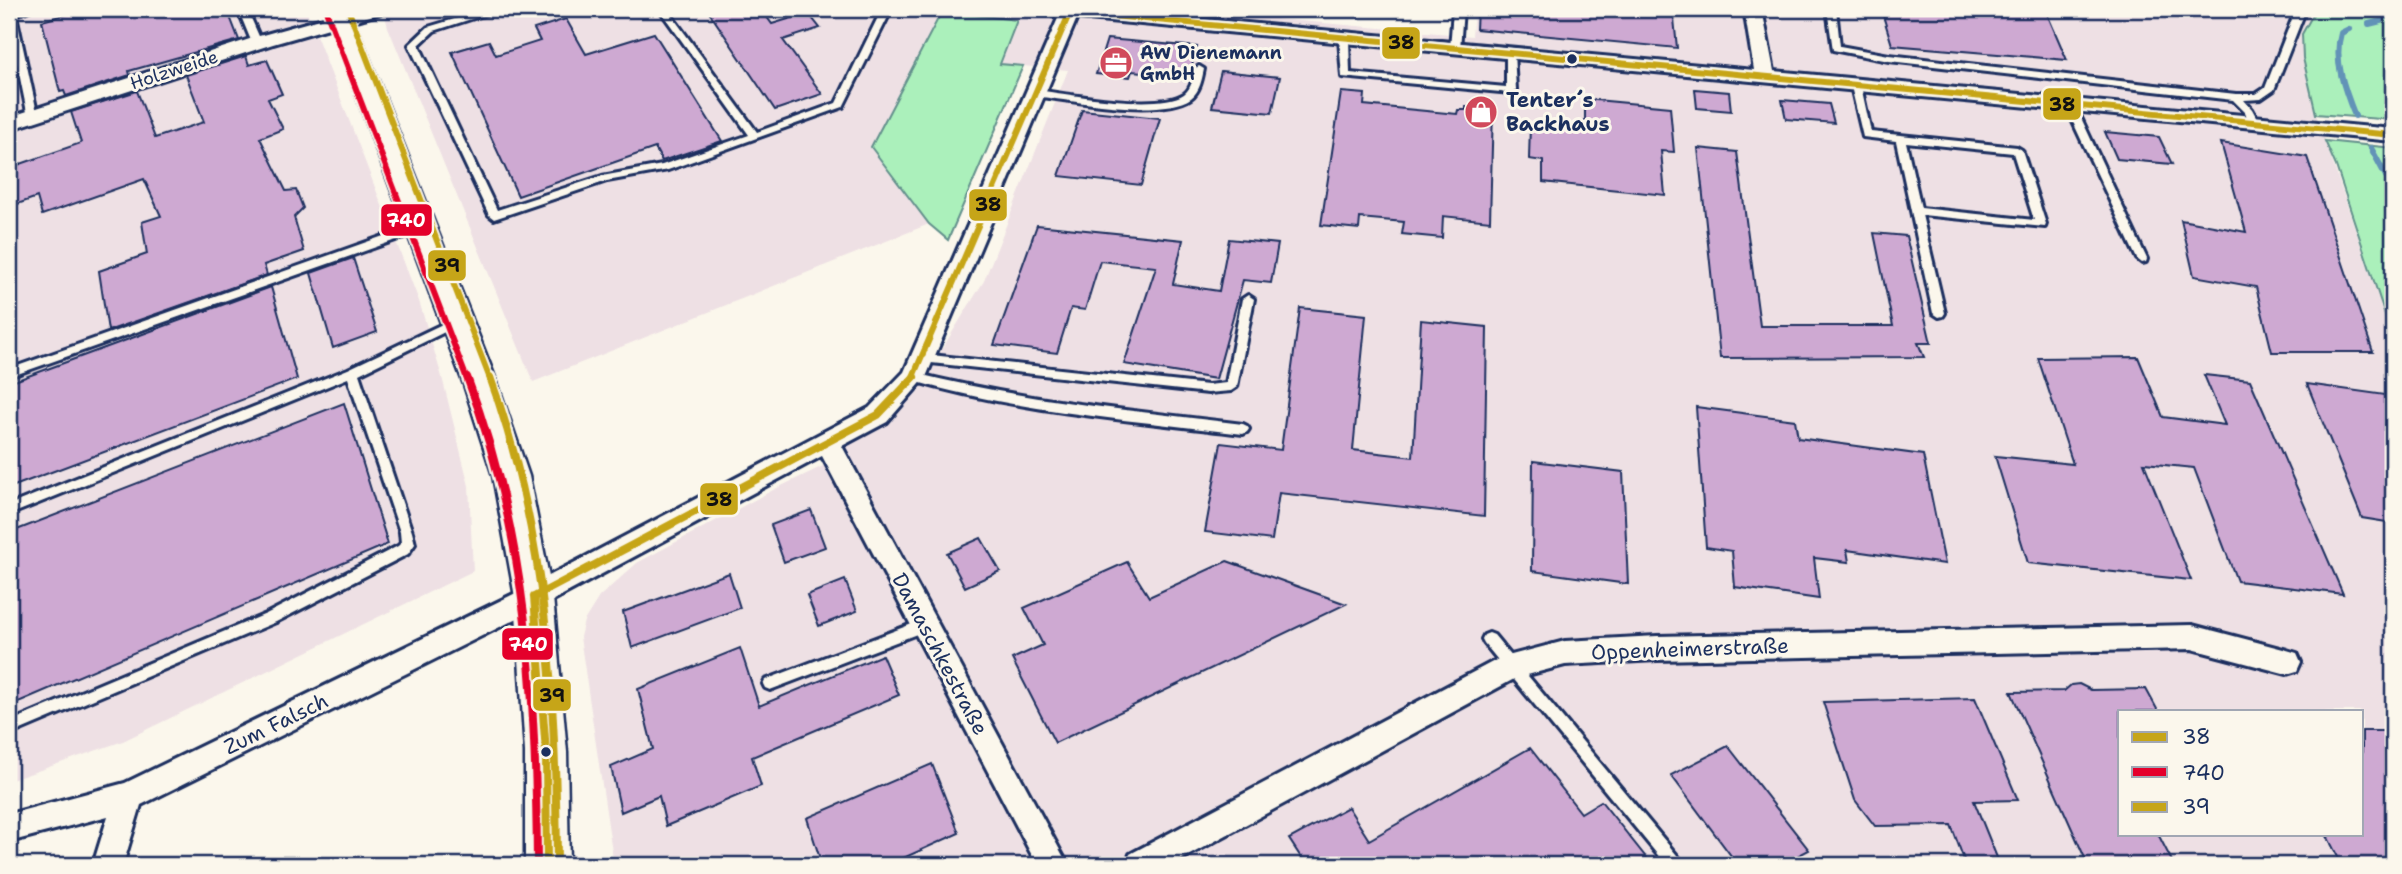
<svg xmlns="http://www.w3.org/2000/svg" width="2402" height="874" viewBox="0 0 2402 874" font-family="'Shantell Sans',sans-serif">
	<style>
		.built { fill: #eee0e4; fill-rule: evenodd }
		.green { fill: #abf0bb; stroke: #63908c; stroke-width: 2 }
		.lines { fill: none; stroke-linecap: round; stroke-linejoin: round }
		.stream { stroke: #6293b7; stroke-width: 6 }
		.building { fill: #cea9d2; stroke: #1b2f5e; stroke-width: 2 }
		.lane-casing { stroke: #1b2f5e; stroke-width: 6 }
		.street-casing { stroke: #1b2f5e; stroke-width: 6 }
		.secondary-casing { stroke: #1b2f5e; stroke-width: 5 }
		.lane { fill: #fbf7ec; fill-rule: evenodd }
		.street { fill: #fbf7ec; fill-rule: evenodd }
		.secondary { fill: #fbf7ec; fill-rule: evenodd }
		.bus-1-far1-casing { stroke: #fbf7ec; stroke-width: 10 }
		.bus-1-casing { stroke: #fbf7ec; stroke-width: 13 }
		.bus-2-far1-casing { stroke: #fbf7ec; stroke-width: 10 }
		.bus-2-casing { stroke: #fbf7ec; stroke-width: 13 }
		.bus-3-far1-casing { stroke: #fbf7ec; stroke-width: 10 }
		.bus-3-casing { stroke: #fbf7ec; stroke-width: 13 }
		.bus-1-far1 { stroke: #c6a518; stroke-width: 6 }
		.bus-1 { stroke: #c6a518; stroke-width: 8 }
		.bus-2-far1 { stroke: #e4002b; stroke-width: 6 }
		.bus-2 { stroke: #e4002b; stroke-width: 8 }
		.bus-3-far1 { stroke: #c6a518; stroke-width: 6 }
		.bus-3 { stroke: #c6a518; stroke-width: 8 }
		.bus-dot { fill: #1b2f5e; stroke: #fbf7ec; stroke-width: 2.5 }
		.labels { text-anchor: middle; stroke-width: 6; stroke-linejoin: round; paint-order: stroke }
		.far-poi-label { font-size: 18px; font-weight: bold; fill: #1b2f5e; stroke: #fbf7ec; text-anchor: start }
		.far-street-label { font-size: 18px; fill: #1b2f5e; stroke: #fbf7ec }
		.poi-label { font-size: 21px; font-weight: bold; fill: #1b2f5e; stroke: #fbf7ec; text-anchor: start }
		.street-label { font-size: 21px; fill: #1b2f5e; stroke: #fbf7ec }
		.line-badge { stroke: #fbf7ec; stroke-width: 2.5 }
		.badge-label { font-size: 19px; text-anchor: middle; font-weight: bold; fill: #fff }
		.pale-badge-label { font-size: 19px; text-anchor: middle; font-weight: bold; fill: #111 }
	</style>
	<rect width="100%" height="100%" fill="#fbf7ec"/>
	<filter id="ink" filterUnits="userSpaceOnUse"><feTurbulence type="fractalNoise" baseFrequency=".0143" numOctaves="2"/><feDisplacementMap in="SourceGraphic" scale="14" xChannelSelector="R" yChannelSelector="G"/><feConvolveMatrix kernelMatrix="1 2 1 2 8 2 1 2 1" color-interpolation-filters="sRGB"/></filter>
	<g filter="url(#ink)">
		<path class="built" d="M9,9H289L291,13L306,9L419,301L442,377L469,486L473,571L123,741L9,781Z
			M383,9H1279L1277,19L1472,36L1474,9H2316L2302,34L2303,58L2316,114L2393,339V865H614L580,637L584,621L599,597L637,563L773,490L846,455L842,444L888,420L921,383L984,281L1068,70L1000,64L1017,20L942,11L871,147L929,224L533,382L388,27ZM2120,711H2362V834H2120Z"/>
		<path class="green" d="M2316,9H2393V120L2316,114L2303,58L2302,34Z
			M942,11L1017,20L1000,64L1023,66L948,240L929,224L871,147Z
			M2325,141L2393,148V339L2336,166Z"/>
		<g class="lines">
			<path class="stream" d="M2369,24L2381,21L2392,9
				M2349,29L2341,33C2333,60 2345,91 2355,116
				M2371,148L2393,189"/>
		</g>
		<path class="building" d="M86,9H227L239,40L129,71L130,75L66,96L64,91L60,92L42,21Z
			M707,9H761L772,24L808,13L820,28L783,40L822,94L775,110Z
			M1477,9H1673L1677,48L1476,29Z
			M1881,9H2045L2067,60L1892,45Z
			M566,19L586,54L654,33L722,141L662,161L655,148L518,196L452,52L489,41L496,55L540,41L534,29Z
			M1107,39L1197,47L1189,76L1132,71L1130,77L1096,74Z
			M246,56L249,65L267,60L282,94L268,99L283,129L260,138L286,191L296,190L303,208L294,217L304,251L264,265L267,275L108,331L99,271L147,254L142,222L161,216L144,179L42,215L37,197L9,207V168L81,143L71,112L137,91L155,138L204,122L186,75Z
			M1221,71L1280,77L1272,113L1212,107Z
			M1695,89L1729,92L1731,111L1697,108Z
			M1341,92L1365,94L1364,105L1457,114L1458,110H1466V107L1493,109L1490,221L1443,216L1442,238L1402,234L1404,222L1360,218L1359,229L1321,225Z
			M1585,99L1670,107L1674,152L1661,151L1665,195L1543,182V161L1529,159L1530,125L1585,130Z
			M1782,100L1829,104L1834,123L1786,119Z
			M1082,110L1160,118L1141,185L1059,176Z
			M2105,132L2159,137L2172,164L2117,159Z
			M2221,143L2307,157L2373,352H2272L2256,287L2194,276L2181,220L2246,232Z
			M1698,148L1737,152L1760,326H1893L1874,233L1906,236L1931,343H1918L1924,357L1720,358Z
			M1037,225L1183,240L1173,284L1219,291L1229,239L1278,244L1271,283L1243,280L1216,379L1124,364L1156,267L1100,261L1085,310L1071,308L1057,353L994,345Z
			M353,258L377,332L333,348L311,273Z
			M271,287L297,379L9,488V383Z
			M1300,308L1366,315L1353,450L1413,457L1421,320L1487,327L1484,516L1279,493L1272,540L1205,532L1221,443L1281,450Z
			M2138,357L2163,417L2225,425L2204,375L2250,380L2343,594L2237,581L2194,468L2144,463L2191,580L2028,563L1995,456L2073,464L2038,358Z
			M2307,384L2393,396V523L2362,518Z
			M344,403L388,544L9,706V533Z
			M1696,407L1795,420L1798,438L1923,455L1945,564L1847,550L1849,562L1814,558L1819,599L1735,587L1732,551L1706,547Z
			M1533,461L1623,472L1628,584L1532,571Z
			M811,510L825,547L784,562L771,525Z
			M981,538L1000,571L965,587L947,553Z
			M1227,561L1346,604L1055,743L1012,659L1043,645L1024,608L1127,562L1149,597Z
			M729,573L740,608L632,648L623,612Z
			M845,580L857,611L819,626L807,595Z
			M740,648L759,706L882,655L899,695L752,757L761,786L666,826L659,796L621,812L611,767L653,749L638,689Z
			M2079,684L2091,690L2146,689L2158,711H2120V834H2158L2174,865H2088L2011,692L2064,691L2071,685Z
			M1975,698L2018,800L1974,801L2000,865H1966L1951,825L1875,826L1855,800L1823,702Z
			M2362,731H2393V865H2342L2326,834H2362Z
			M1728,746L1809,850L1780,865H1738L1671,775Z
			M1530,748L1581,813L1601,801L1652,865H1306L1289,839L1348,807L1369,840Z
			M932,764L959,833L888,865H822L807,818Z"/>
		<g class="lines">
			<defs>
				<path id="lane" d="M17,9H32L16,15L38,117L33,120L28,117L9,24V11Z
					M238,9H247L262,43L260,45H254L252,43Z
					M488,9H502L434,31L419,45L497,210L602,176L662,165L749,135L659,9H667L757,132L836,103L882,9H892L843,107L668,170L607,181L494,219L489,215L409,45L428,27Z
					M1453,9H1463L1460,49L1455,52L1450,49Z
					M1827,9H1836L1840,46L1889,55L2236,94H2256L2265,88L2296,9H2306L2274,90L2261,99L2244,100L2252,109L2259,122L2254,125L2250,124L2245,112L2233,100L1889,61L1833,50Z
					M1344,36L1349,39L1350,73L1506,87V54L1511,51L1514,52L1516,90L1511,93L1342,77L1339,39Z
					M1199,66L1204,69C1202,79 1200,91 1191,98C1162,118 1072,101 1036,96L1031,93L1036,90C1068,94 1158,111 1184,94C1192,88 1193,78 1194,69Z
					M1856,83L1861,86L1871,132L2017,147L2022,150L2046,224L2045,227L1922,215L1945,313L1943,316L1939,317L1933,313L1896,141L1863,137L1851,86ZM1906,142L2013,153L2034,220L1921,208Z
					M2070,102L2075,105L2147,259L2146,262L2142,263L2137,259L2065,105Z
					M420,223L425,227L424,230L9,377V369Z
					M1248,295L1254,299L1237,387L1231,391L1208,393L922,362L916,358L922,354L1208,385L1226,383L1242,299Z
					M457,317L463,321L461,324L359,374L412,532L415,544L408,554L276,622L9,735V722L266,614L398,546L401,543L400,532L348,378L9,515V505L348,369Z
					M914,373C1022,400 1132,411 1243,424L1247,426L1249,429L1247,432L1243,434C1132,420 1018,412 910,380L908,377Z
					M925,619L930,621L932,625L930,629L770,690L765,688L763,684L765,680Z
					M1489,633L1494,635L1681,860L1684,865H1666L1484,643L1482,639L1484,635Z"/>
				<path id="street" d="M356,9H384L381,13L273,44L9,130V117L259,36Z
					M1030,9H1095L1754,70L1744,9H1762L1774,71L2393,129V141L1077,18L926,377L887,422L842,446L1068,865H1037L822,456L544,605L141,805L123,865H93L108,816L9,842V814L125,783L524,589L869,408L904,372L1059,16L1033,13Z
					M2192,625L2287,650L2297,653L2301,662L2297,671L2287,674L2192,649L1657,660L1565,665L1516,678L1171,865H1126L1130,854L1500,658L1565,641L1657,636Z"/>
				<path id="secondary" d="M324,9H350L498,385L529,476L553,597L567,752L569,865H525V752L515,597L493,476L464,385Z"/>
			</defs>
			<use href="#lane" class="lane-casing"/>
			<use href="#street" class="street-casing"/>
			<use href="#secondary" class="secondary-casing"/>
			<use href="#lane" class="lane"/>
			<use href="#street" class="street"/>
			<use href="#secondary" class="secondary"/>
			<defs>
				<path id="bus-1-far1" d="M1070,12L2393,135
					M912,379L1070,12"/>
				<path id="bus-1" d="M534,597L878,415L914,377
					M534,597L546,752L547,865"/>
				<path id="bus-2-far1" d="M327,13L467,379"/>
				<path id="bus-2" d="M467,377C528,537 536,696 537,865"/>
				<path id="bus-3-far1" d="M348,9L490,379"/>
				<path id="bus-3" d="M490,377C547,534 556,699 557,865"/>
			</defs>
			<use href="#bus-1-far1" class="bus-1-far1-casing"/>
			<use href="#bus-1" class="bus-1-casing"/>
			<use href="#bus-2-far1" class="bus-2-far1-casing"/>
			<use href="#bus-2" class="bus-2-casing"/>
			<use href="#bus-3-far1" class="bus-3-far1-casing"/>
			<use href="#bus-3" class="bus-3-casing"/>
			<use href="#bus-1-far1" class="bus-1-far1"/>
			<use href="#bus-1" class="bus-1"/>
			<use href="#bus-2-far1" class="bus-2-far1"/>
			<use href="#bus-2" class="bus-2"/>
			<use href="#bus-3-far1" class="bus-3-far1"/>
			<use href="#bus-3" class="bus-3"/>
		</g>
	</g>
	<defs>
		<symbol id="office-disc" viewBox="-11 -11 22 22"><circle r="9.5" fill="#d1495b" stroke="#fbf7ec"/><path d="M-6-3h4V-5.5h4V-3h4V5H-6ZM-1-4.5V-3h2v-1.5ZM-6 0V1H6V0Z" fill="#fff"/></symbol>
		<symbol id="shop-disc" viewBox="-11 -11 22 22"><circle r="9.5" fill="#d1495b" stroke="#fbf7ec"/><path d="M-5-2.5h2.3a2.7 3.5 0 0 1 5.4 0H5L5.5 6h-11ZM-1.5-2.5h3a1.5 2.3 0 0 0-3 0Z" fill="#fff"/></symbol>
	</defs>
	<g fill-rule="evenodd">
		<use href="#office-disc" x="1097" y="44" width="38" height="38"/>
		<use href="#shop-disc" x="1462" y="93" width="38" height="38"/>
	</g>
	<g class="bus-dot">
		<circle cx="1572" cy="59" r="6"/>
		<circle cx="546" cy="752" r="6"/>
	</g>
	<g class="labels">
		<g class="far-poi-label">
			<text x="1140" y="59">AW Dienemann<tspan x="1140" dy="21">GmbH</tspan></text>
		</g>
		<g class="far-street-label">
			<text transform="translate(174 70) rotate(-18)" y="6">Holzweide</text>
		</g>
		<g class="poi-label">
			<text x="1506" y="107">Tenter´s<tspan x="1506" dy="24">Backhaus</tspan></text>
		</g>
		<g class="street-label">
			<text transform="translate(1690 649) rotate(-2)" y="7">Oppenheimerstraße</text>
			<text transform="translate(940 654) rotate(62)" y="7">Damaschkestraße</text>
			<text transform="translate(276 724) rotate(-26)" y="7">Zum Falsch</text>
		</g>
	</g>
	<g class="line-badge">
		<rect x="1381" y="26" width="40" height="34" rx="7" fill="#c6a518"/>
		<rect x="2042" y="87" width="40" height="34" rx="7" fill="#c6a518"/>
		<rect x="968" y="188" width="40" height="34" rx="7" fill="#c6a518"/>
		<rect x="380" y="203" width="53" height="34" rx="7" fill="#e4002b"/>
		<rect x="427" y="249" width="40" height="33" rx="7" fill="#c6a518"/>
		<rect x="699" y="482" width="40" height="34" rx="7" fill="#c6a518"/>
		<rect x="501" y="627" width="53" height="34" rx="7" fill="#e4002b"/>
		<rect x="532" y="678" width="40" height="34" rx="7" fill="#c6a518"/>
	</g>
	<g class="badge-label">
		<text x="406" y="227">740</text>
		<text x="528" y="651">740</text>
	</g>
	<g class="pale-badge-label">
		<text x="1401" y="49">38</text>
		<text x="2062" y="111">38</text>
		<text x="988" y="211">38</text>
		<text x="447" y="272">39</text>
		<text x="719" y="506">38</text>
		<text x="552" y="702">39</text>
	</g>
	<rect width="2402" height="874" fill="none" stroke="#fbf7ec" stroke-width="35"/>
	<rect x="18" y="18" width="2367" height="839" fill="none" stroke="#1b2f5e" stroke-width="2.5" filter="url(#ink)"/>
	<rect x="2118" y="710" width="245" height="126" fill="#fbf7ec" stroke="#a1a7b3" stroke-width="2"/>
	<rect x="2132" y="732" width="35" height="10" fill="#c6a518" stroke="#a1a7b3" stroke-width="2"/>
	<text x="2182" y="744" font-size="21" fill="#1b2f5e">38</text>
	<rect x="2132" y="767" width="35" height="10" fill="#e4002b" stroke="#a1a7b3" stroke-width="2"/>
	<text x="2182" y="780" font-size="21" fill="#1b2f5e">740</text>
	<rect x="2132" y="802" width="35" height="10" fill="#c6a518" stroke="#a1a7b3" stroke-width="2"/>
	<text x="2182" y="814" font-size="21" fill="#1b2f5e">39</text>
</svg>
